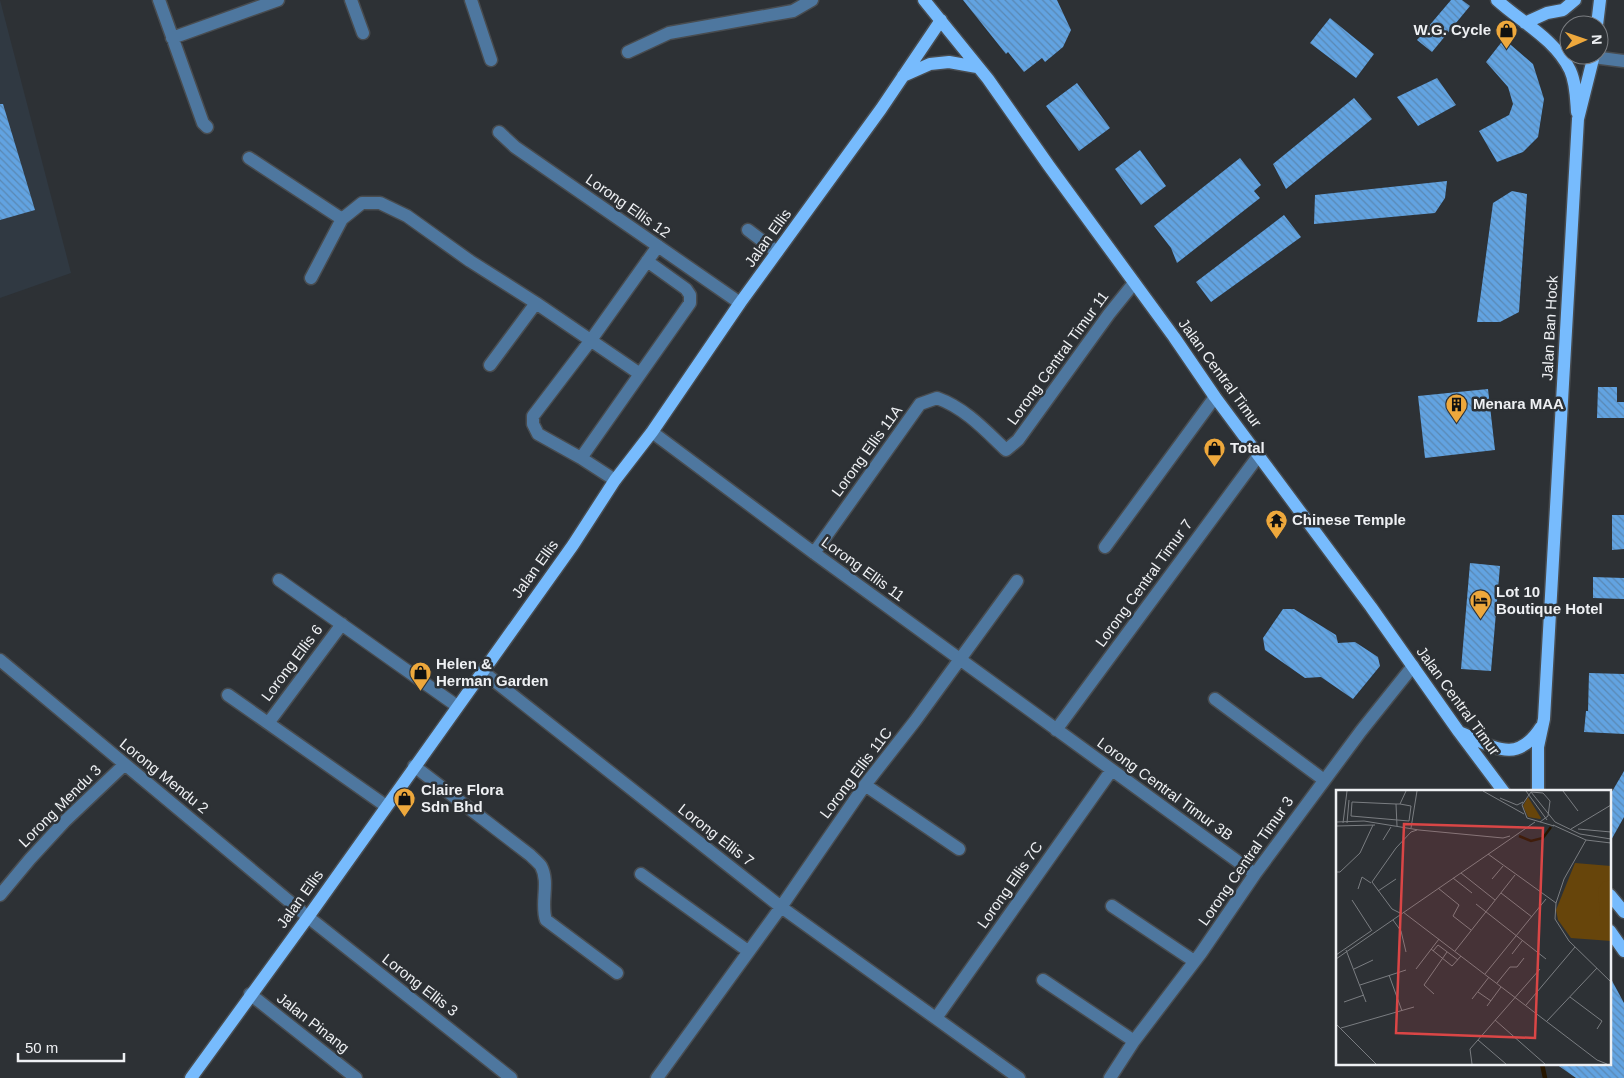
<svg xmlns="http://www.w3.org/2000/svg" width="1624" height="1078" viewBox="0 0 1624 1078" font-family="Arial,sans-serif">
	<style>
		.built { fill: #303942 }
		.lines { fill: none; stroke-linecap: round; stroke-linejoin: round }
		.stream { stroke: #261600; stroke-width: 4.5 }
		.building { fill: url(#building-back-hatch) }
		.minor-casing { stroke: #484c50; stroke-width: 15 }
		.major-casing { stroke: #484c50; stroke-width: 15 }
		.minor { stroke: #4e779f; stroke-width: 12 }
		.major { stroke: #77bbfd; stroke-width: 12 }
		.labels { text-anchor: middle; stroke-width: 5; stroke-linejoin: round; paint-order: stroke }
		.poi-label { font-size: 15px; font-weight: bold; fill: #eef0f3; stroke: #2d3135; text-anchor: start }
		.street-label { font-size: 15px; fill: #eef0f3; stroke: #2d3135 }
		.inset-river { fill: none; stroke: #261600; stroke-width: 2.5 }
		.inset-road { fill: none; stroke: #7a7d81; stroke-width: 1 }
		.view { fill: #da4646; fill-opacity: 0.15; stroke: #da4646; stroke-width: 2.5 }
		.inset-edge { fill: none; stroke: #eef0f3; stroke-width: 2.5 }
	</style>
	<defs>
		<pattern id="building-back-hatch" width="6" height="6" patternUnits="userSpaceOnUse" patternTransform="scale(1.25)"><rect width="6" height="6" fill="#62a3e1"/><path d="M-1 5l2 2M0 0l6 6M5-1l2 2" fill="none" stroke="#5a88b3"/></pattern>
	</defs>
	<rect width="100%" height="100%" fill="#2d3135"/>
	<path class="built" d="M0,0L71,273L0,298Z"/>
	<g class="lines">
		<path class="stream" d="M1542,1064L1545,1078"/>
	</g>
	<path class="building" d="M963,0H1057L1071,30L1063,47L1045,62L1042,58L1024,72L1008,52L1006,54Z
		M1451,0H1462L1470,6L1432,52L1417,40Z
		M1330,18L1374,54L1356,78L1310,43Z
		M1504,39L1533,64L1544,99L1538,137L1523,152L1497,162L1479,131L1509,115L1513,104L1508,87L1486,62Z
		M1437,78L1456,105L1418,126L1397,97Z
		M1077,83L1110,128L1079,151L1046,106Z
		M1354,98L1372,119L1286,189L1273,164Z
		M0,104H3L35,210L0,220Z
		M1140,150L1166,186L1141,205L1115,169Z
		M1240,158L1261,185L1254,191L1260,198L1177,263L1171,248L1154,226Z
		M1447,181L1445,198L1435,213L1314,224L1315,195Z
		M1512,191L1527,194L1519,312L1500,322H1477L1493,203Z
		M1284,215L1301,237L1211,302L1196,282Z
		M1598,387H1617V402H1624V418H1597Z
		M1488,389L1495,450L1425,458L1418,396Z
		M1612,515H1624V549L1612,550Z
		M1470,563L1500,566L1491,671L1461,669Z
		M1593,577L1624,578V599L1593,598Z
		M1283,609H1294L1336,635L1338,643L1355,642L1378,657L1380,666L1353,699L1321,677L1305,678L1265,650L1263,638Z
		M1589,673L1624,674V734L1584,732L1586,711H1588Z
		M1624,771V817L1610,842V795Z
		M1610,977L1624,1003V1078H1576L1556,1064H1610Z"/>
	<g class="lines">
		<defs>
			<path id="minor" d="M159,0L203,123L207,127
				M351,0L363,33
				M471,0L491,60
				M172,38L278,0
				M628,52L669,33L793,11L812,0
				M1593,57L1624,61
				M499,132L515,147L740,303
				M249,158L342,219
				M748,230L777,252
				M311,278L342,219L362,203H380L407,216L470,261L536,303L640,374
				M490,365L536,303
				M652,432L814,553L1255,874
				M581,458L690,303V295L686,289L647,261
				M615,480L581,458L538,434L533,424V416L591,340L658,246
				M1105,547L1215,397
				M814,553L920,404L937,398C965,408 985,430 1006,450L1018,440L1109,314L1134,283
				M279,580L457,706
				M0,660L308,917L511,1078
				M482,671L781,907L1019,1078
				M228,695L386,806
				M1215,699L1324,780
				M269,722L342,624
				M1056,730L1259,455
				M414,766L530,855C533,858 538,862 541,866C550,883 540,903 546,920L617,973
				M865,785L959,849
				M641,874L748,951
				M0,895L30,859L65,821L124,765
				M1112,906L1194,961
				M1043,980L1134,1041
				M250,994L356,1078
				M936,1018L1111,771
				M657,1078L781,907L865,785L915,721L1017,581
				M1110,1078L1134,1041L1201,953L1255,874L1361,731L1413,666"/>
			<path id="major" d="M924,0L988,79L1049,166L1174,337L1215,397L1371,607L1459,732L1504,792
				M1497,0C1521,22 1555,39 1570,70C1576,83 1576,98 1577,112
				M1525,23L1547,13L1563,10L1575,0
				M1597,25L1600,0
				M903,76L930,64L949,62L977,67
				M1459,732C1493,746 1516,766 1541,727
				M1538,792V747L1544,719L1578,119L1594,55
				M1610,895L1624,912
				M1610,931L1624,951
				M191,1078L308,917L573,545L615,480L652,432L740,303L881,109L941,20"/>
		</defs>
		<use href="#minor" class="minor-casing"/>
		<use href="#major" class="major-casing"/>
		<use href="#minor" class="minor"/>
		<use href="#major" class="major"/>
	</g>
	<defs>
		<symbol id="shop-pin" viewBox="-11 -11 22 30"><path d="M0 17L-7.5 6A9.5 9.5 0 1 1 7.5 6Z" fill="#eea83c" stroke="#2d3135"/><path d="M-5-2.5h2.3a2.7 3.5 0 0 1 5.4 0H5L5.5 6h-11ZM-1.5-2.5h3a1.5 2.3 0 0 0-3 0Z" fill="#111"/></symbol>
		<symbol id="building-pin" viewBox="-11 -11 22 30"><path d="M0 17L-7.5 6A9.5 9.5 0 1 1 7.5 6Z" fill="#eea83c" stroke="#2d3135"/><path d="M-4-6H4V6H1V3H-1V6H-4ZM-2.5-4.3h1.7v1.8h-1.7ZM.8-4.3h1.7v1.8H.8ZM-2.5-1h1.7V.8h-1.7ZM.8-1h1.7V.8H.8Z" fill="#111"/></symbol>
		<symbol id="temple-pin" viewBox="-11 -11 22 30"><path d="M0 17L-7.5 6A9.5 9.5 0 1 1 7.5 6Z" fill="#eea83c" stroke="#2d3135"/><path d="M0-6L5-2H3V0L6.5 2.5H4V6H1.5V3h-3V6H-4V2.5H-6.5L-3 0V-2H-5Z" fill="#111"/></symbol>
		<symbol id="hotel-pin" viewBox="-11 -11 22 30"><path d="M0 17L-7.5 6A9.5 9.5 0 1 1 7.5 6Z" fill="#eea83c" stroke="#2d3135"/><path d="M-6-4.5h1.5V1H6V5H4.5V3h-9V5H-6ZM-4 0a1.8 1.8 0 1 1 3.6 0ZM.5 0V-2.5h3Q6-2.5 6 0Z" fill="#111"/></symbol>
	</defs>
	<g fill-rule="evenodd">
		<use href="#shop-pin" x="1494" y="18" width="25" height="34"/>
		<use href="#building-pin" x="1444" y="392" width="25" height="34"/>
		<use href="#shop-pin" x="1202" y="436" width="25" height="34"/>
		<use href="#temple-pin" x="1264" y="508" width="25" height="34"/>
		<use href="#hotel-pin" x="1468" y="588" width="25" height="34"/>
		<use href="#shop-pin" x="408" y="660" width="25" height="34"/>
		<use href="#shop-pin" x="392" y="786" width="25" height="34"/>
	</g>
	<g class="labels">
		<g class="poi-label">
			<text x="1491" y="35" text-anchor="end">W.G. Cycle</text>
			<text x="1473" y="409">Menara MAA</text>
			<text x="1230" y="453">Total</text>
			<text x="1292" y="525">Chinese Temple</text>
			<text x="1496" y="597">Lot 10<tspan x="1496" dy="17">Boutique Hotel</tspan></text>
			<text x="436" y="669">Helen &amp;<tspan x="436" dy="17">Herman Garden</tspan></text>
			<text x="421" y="795">Claire Flora<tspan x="421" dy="17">Sdn Bhd</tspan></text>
		</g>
		<g class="street-label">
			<text transform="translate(628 206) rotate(35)" y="5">Lorong Ellis 12</text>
			<text transform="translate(768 238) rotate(-54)" y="5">Jalan Ellis</text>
			<text transform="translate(1550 328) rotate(-87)" y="5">Jalan Ban Hock</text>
			<text transform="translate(1058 358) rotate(-54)" y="5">Lorong Central Timur 11</text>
			<text transform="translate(1220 373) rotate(54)" y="5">Jalan Central Timur</text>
			<text transform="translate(867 451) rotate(-54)" y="5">Lorong Ellis 11A</text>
			<text transform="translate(535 569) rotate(-54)" y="5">Jalan Ellis</text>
			<text transform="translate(863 569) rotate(36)" y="5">Lorong Ellis 11</text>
			<text transform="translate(1144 583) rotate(-54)" y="5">Lorong Central Timur 7</text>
			<text transform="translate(292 663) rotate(-53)" y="5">Lorong Ellis 6</text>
			<text transform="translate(1458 701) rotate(54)" y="5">Jalan Central Timur</text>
			<text transform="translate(856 773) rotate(-53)" y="5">Lorong Ellis 11C</text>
			<text transform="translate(164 776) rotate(39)" y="5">Lorong Mendu 2</text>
			<text transform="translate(1165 789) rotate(36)" y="5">Lorong Central Timur 3B</text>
			<text transform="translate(60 806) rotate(-45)" y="5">Lorong Mendu 3</text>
			<text transform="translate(716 835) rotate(38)" y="5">Lorong Ellis 7</text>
			<text transform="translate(1246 861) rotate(-55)" y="5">Lorong Central Timur 3</text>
			<text transform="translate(1010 885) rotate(-55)" y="5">Lorong Ellis 7C</text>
			<text transform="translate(300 899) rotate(-54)" y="5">Jalan Ellis</text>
			<text transform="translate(420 985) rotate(38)" y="5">Lorong Ellis 3</text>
			<text transform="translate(313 1023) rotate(38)" y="5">Jalan Pinang</text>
		</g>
	</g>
	<g transform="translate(1336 790)">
		<rect width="275" height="275" fill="#2d3135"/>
		<path d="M192,7L205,28L204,29L192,27L187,16Z" fill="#67450b"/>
		<path d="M239,73L275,76V151L235,148L222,130L220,120Z" fill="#67450b"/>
		<path d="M275,90V126H264L262,99L267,92Z" fill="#67450b"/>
		<path class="inset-river" d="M183,46L195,51L207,48L215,37"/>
		<path class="inset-road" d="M147,1L188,24M190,1L211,30M227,1L242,21M195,2L219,32L244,44L275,49M164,8L181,15L187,12M16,12L15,26L73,31L75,16L64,14M16,12L60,14M0,32L28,31L83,40L167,48L174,46M204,32L212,26L214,11L207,3L195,2L186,15L191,28L218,36M7,33L11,1M11,33L13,10M217,35L250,50L275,53M0,36L39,35M61,36L60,14H64L70,1M75,38L81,1M235,39L275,15M242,39L275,42M47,50L55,37M250,50L228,89L220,113L219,129L233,151L275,192M152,64L220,113M0,82H4L24,63L37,35M125,83L159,110M117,88L136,103M156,89L167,76M102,98L123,115L117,126L135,140M22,99L26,87L35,93M42,101L60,89M165,103L196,127M16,110L36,141M140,114L210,169M67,122L261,270L271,274M64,123L56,119L36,92L60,58L75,42L81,40M57,130L65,141L70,162M95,159L116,176L125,166M10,160L30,212M97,161L102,155L122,170M119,161L179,85M176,164L186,151M0,165L35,141M0,169L199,32M18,179L37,170M80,179L103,149M149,184L210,109M53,185L66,221M161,193L174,177H181L188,168M24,195L70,180M142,202L155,211M98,204L88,195L111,162M234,207L266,231L261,239M136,209L153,187M8,212L28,205M190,215L239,157M151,216L165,197M159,230L209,274M211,231L261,178M0,234L40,274M5,238L78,217M142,250L170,274M136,274L134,259L204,179"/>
		<path class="view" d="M68,34L207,38L199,248L60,243Z"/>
		<rect width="275" height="275" class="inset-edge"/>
	</g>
	<g transform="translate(1584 40) rotate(88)"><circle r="24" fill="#2d3135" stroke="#7a7d81"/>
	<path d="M0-4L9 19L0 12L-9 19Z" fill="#eea83c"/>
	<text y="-8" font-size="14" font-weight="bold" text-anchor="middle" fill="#eef0f3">N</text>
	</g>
	<path d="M18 1053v8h106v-8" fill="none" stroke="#eef0f3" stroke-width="2.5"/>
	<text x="25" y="1053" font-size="15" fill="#eef0f3" stroke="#2d3135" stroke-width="4" paint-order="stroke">50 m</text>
</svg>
